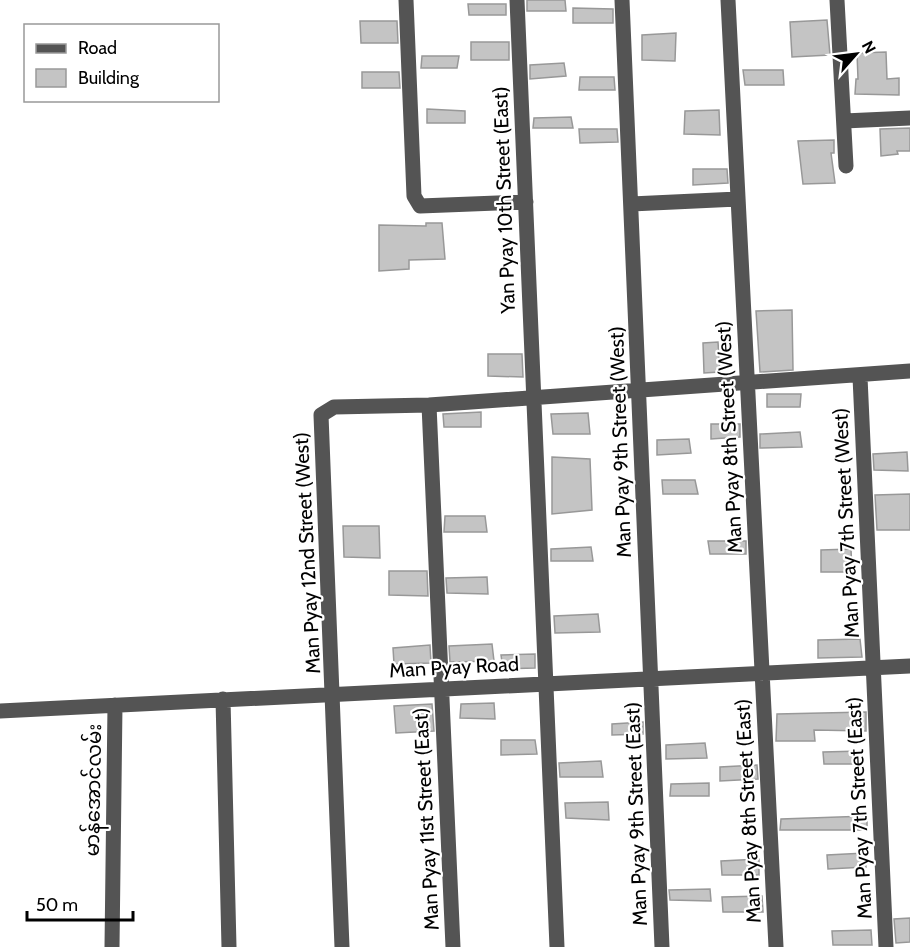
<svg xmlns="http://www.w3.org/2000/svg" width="910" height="947" viewBox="0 0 910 947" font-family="Cabin,'Noto Sans Myanmar',sans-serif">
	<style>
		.building { fill: #c4c4c4; stroke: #989898; stroke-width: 1.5 }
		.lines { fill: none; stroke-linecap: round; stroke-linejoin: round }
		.minor { stroke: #545454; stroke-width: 15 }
		.labels { text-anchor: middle; stroke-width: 4.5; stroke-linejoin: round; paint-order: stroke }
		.street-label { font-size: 20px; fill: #000; stroke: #fff }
	</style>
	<rect width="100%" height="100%" fill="#fff"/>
	<path class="building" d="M527,0H565L566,11H527Z
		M468,4H506V15H469Z
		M573,8L613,9V23H573Z
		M827,20L830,55L792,57L790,22Z
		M360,21H397L398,43H361Z
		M676,33L675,61L642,60V35Z
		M471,42H509V60H471Z
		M886,52L887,79L899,78V95L855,94L856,79H858L857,53Z
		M422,56H459L457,68H421Z
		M564,63L566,76L530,79V65Z
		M743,70H783L784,85H745Z
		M362,72H399L400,88H362Z
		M580,77H614L615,90H579Z
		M427,109L465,111V123H427Z
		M719,110L720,135L684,134L685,111Z
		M571,117L573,128H533L534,118Z
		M910,128V151H897L898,154L881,156L880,129Z
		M579,129H617L618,142L580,143Z
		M834,140V153H831L835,183L803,184L798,141Z
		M693,169H727L728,183L693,185Z
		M426,223H442L445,259L409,260V269L379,271V225L426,226Z
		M792,310L793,370L760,372L756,311Z
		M718,342L720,372L704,373L703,343Z
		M488,354H522L523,377L488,376Z
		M767,394H801L800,407H767Z
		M481,412V427H444L443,414Z
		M588,413L590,434H553L551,414Z
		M711,424H740V437L711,439Z
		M800,432L802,447L760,448V434Z
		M689,439L691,453L657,455V440Z
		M907,452L908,471L874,470L873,454Z
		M552,457L590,459L592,510L552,514Z
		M662,480H695L698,494H663Z
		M910,494V530H877L875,495Z
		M445,516H485L487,532H444Z
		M343,526H379L380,558L344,557Z
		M708,541H746V554H710Z
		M591,547L593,561H551V549Z
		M851,549L852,572H821V550Z
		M389,571H427L428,596L389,595Z
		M487,577L488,594L447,593L446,578Z
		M598,614L600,632L555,633L554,616Z
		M860,639L862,657L818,658V640Z
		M492,644L494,661L450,662L449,646Z
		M430,645L431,663L394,664L393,648Z
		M535,654V668L503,669L501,655Z
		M494,703L495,719L460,718L461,704Z
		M432,704L434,731L396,733L394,706Z
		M866,712V731L814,730L815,741H776L777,714Z
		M643,722V734L612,735V724Z
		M501,740H535L537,754L501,755Z
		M705,743L707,758L666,759V745Z
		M861,751L862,764H824L823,752Z
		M601,761L603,777H560L559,763Z
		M757,765L758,779L720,781V767Z
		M709,783V796H670L671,784Z
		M608,802L609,820L566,818L565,803Z
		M867,816V830H780L781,819Z
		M865,853L866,867L828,869L827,855Z
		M759,859V875H722L721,861Z
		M710,889L711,901L670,900L669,890Z
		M762,896L763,912H723L722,897Z
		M910,918V942L896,943L894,919Z
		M871,930L872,945H833L832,931Z"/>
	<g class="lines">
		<path class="minor" d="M406,0L414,196L420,206L526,202
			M517,0L557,947
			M622,0L662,947
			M728,0L776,947
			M837,0L846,166
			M844,121L910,118
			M631,204L738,199
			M860,377L886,947
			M429,405L453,947
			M223,699L229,947
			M0,711L910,666
			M112,947L115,705
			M342,947L321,415L334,407L429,405L910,371"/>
	</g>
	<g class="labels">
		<g class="street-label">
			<text transform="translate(504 200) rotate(-92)" y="7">Yan Pyay 10th Street (East)</text>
			<text transform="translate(729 437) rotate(-93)" y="7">Man Pyay 8th Street (West)</text>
			<text transform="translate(620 442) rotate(-92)" y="7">Man Pyay 9th Street (West)</text>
			<text transform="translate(846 523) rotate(-93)" y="7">Man Pyay 7th Street (West)</text>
			<text transform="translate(307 553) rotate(-93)" y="7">Man Pyay 12nd Street (West)</text>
			<text transform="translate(454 667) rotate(-3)" y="7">Man Pyay Road</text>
			<text transform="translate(93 790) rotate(-89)" y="7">မာန်အောင်လမ်း</text>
			<text transform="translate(859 808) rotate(-93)" y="7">Man Pyay 7th Street (East)</text>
			<text transform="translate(748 811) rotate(-93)" y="7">Man Pyay 8th Street (East)</text>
			<text transform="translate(636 814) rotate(-92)" y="7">Man Pyay 9th Street (East)</text>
			<text transform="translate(426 819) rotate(-93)" y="7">Man Pyay 11st Street (East)</text>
		</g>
	</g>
	<rect x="24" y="24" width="195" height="78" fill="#ffffff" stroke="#999999" stroke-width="1.5"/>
	<rect x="36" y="44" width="30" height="9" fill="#545454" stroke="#999999" stroke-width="1.5"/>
	<text x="78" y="54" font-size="18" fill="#000000">Road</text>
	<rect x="36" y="69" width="30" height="18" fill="#c4c4c4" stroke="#999999" stroke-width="1.5"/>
	<text x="78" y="84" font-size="18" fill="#000000">Building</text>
	<g transform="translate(856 54) rotate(62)" stroke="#ffffff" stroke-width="4.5" paint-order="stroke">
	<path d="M0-4.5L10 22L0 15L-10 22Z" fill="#000000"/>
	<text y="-9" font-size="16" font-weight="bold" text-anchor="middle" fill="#000000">N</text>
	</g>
	<path d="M27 911v9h106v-9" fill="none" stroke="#000000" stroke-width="3"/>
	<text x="36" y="911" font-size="18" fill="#000000" stroke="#ffffff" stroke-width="4.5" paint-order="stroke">50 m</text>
</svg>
